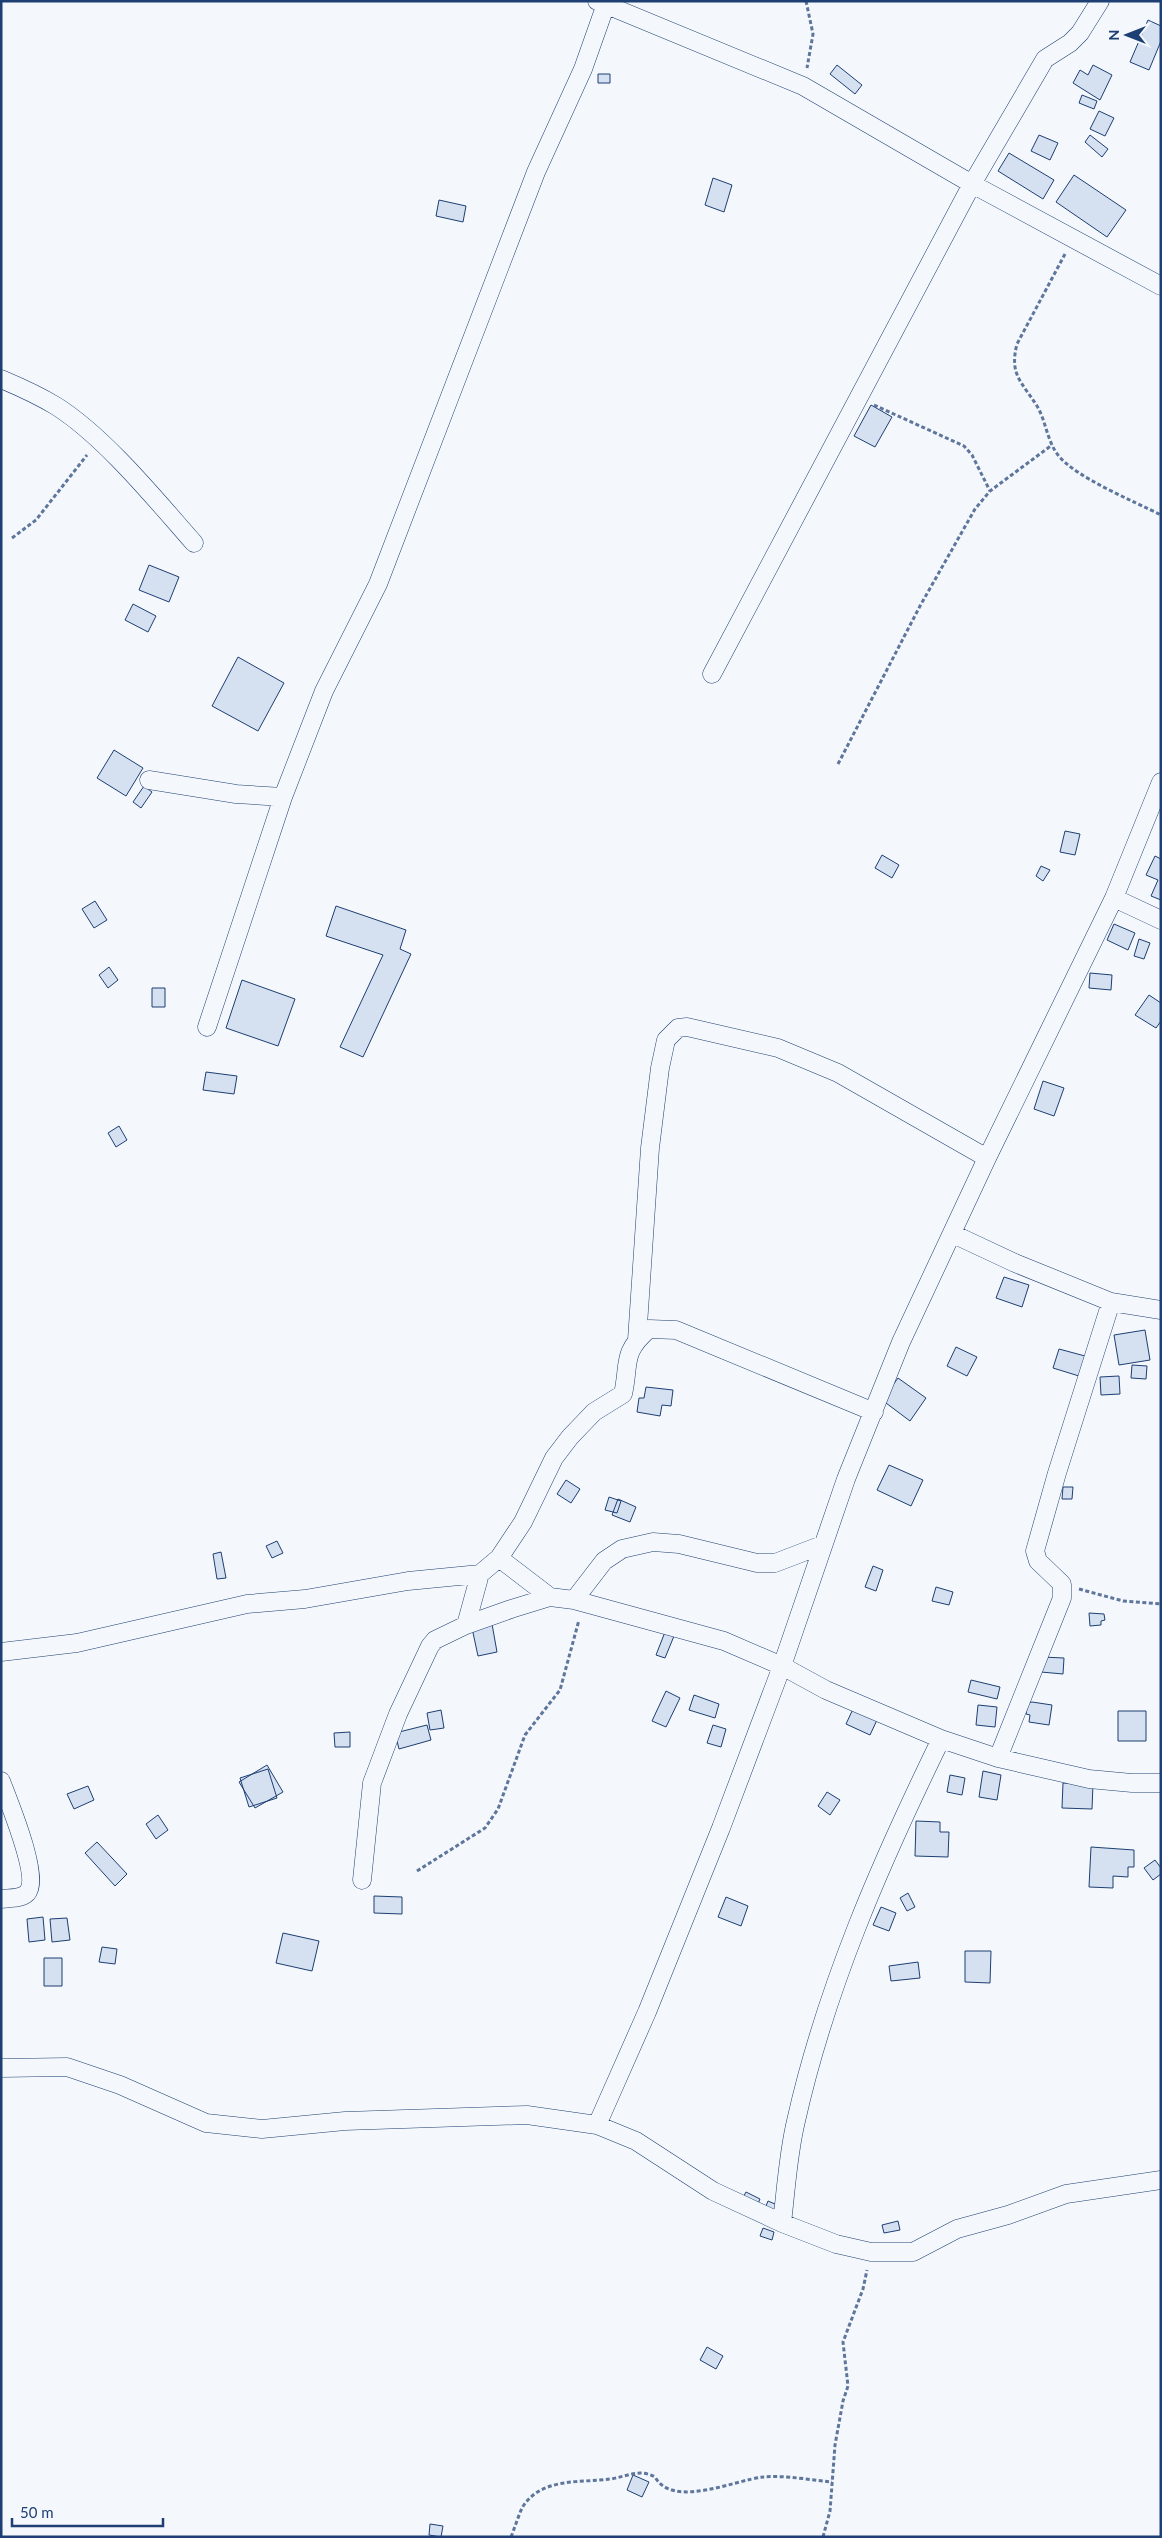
<svg xmlns="http://www.w3.org/2000/svg" width="1162" height="2538" viewBox="0 0 1162 2538" font-family="Lato,sans-serif">
	<style>
		.building { fill: #d5e0f0; stroke: #1d3f73 }
		.lines { fill: none; stroke-linecap: round; stroke-linejoin: round }
		.minor-casing { stroke: #1d3f73; stroke-width: 19 }
		.path { stroke: #5e769c; stroke-width: 3; stroke-dasharray: 4 2.5; stroke-linecap: butt }
		.minor { stroke: #f4f7fb; stroke-width: 18 }
	</style>
	<rect width="100%" height="100%" fill="#f4f7fb"/>
	<path class="building" d="M1148,20L1161,26V41L1149,70L1130,62Z
		M837,65L862,85L855,94L830,74Z
		M1093,65L1112,75L1100,100L1073,83L1080,70L1088,75Z
		M598,74H610V83H598Z
		M1082,95L1097,101L1094,109L1079,103Z
		M1099,111L1114,118L1105,136L1090,129Z
		M1039,135L1058,143L1050,160L1031,151Z
		M1090,135L1108,149L1102,157L1085,142Z
		M1009,153L1054,180L1043,199L998,171Z
		M1074,175L1126,210L1107,237L1056,202Z
		M713,178L732,185L724,212L705,205Z
		M439,200L466,206L463,222L436,216Z
		M871,405L892,417L875,447L854,436Z
		M149,565L179,577L169,602L139,590Z
		M133,604L156,616L148,632L125,620Z
		M238,657L284,683L258,731L212,706Z
		M114,750L143,768L126,796L97,778Z
		M144,786L152,792L141,808L133,802Z
		M1065,831L1080,834L1075,855L1060,852Z
		M882,855L899,865L892,878L875,868Z
		M1155,856L1161,859V900L1151,896L1158,880L1146,875Z
		M1041,866L1050,870L1043,881L1036,876Z
		M95,901L107,920L94,928L82,909Z
		M336,906L406,930L400,949L411,954L363,1057L340,1047L383,955L326,936Z
		M1114,924L1135,933L1128,950L1107,940Z
		M1139,939L1150,943L1144,959L1134,956Z
		M109,967L118,980L108,988L99,975Z
		M1090,973L1112,975L1111,990L1089,988Z
		M242,980L295,999L278,1046L226,1028Z
		M152,988H165V1007H152Z
		M1149,995L1161,1003V1021L1156,1028L1135,1015Z
		M206,1072L237,1076L234,1094L203,1090Z
		M1043,1081L1064,1088L1054,1116L1034,1109Z
		M119,1126L127,1140L116,1147L108,1133Z
		M1004,1277L1029,1285L1022,1307L996,1298Z
		M1145,1330L1150,1360L1119,1365L1114,1335Z
		M956,1347L977,1357L967,1376L947,1366Z
		M1059,1349L1085,1356L1079,1376L1053,1368Z
		M1132,1365L1147,1366L1146,1379L1131,1378Z
		M1119,1376L1120,1394L1101,1395L1100,1377Z
		M898,1378L926,1398L910,1421L882,1400Z
		M646,1387L673,1390L671,1406L662,1405L660,1416L637,1412L639,1398H644Z
		M889,1465L923,1480L911,1506L877,1490Z
		M566,1480L580,1489L571,1503L557,1494Z
		M1063,1487H1073L1072,1499H1062Z
		M609,1497L621,1501L617,1513L605,1510Z
		M618,1499L636,1507L630,1522L612,1515Z
		M277,1541L283,1553L272,1558L266,1546Z
		M221,1552L226,1578L217,1579L213,1554Z
		M873,1566L883,1570L876,1591L865,1587Z
		M936,1587L953,1592L949,1605L932,1601Z
		M1089,1613L1104,1614L1105,1620L1101,1621V1625L1090,1626Z
		M492,1624L497,1652L478,1656L472,1628Z
		M665,1632L674,1636L665,1658L656,1655Z
		M1042,1657L1064,1658L1063,1674L1041,1672Z
		M971,1680L1000,1687L997,1699L968,1692Z
		M666,1691L680,1698L666,1727L652,1721Z
		M694,1695L719,1704L715,1718L689,1710Z
		M1032,1702L1052,1705L1049,1725L1029,1722L1030,1715L1026,1714L1028,1703Z
		M978,1705L997,1707L995,1727L976,1725Z
		M853,1709L877,1720L870,1735L846,1724Z
		M441,1710L444,1728L430,1730L427,1713Z
		M1118,1711H1146V1741H1118Z
		M427,1725L431,1740L399,1749L395,1733Z
		M713,1725L726,1729L721,1747L707,1743Z
		M350,1732V1747H335L334,1733Z
		M267,1765L283,1792L255,1808L239,1782Z
		M268,1769L277,1798L249,1807L240,1778Z
		M983,1771L1001,1775L997,1800L979,1797Z
		M950,1775L965,1778L962,1795L947,1792Z
		M1063,1783L1093,1784L1092,1809L1062,1808Z
		M88,1786L94,1800L74,1809L67,1794Z
		M827,1792L840,1800L830,1815L818,1806Z
		M158,1815L168,1830L156,1839L146,1824Z
		M916,1821L940,1822V1832H949L948,1857L915,1856Z
		M97,1842L127,1874L115,1886L85,1853Z
		M1091,1847L1134,1850V1867H1128V1877L1113,1876V1888L1089,1887Z
		M1155,1860L1161,1868V1874L1153,1880L1144,1868Z
		M908,1893L915,1907L907,1911L900,1898Z
		M374,1896L402,1897V1914L374,1913Z
		M726,1897L748,1906L741,1926L718,1917Z
		M881,1907L896,1913L889,1931L873,1925Z
		M43,1917L45,1940L29,1942L27,1919Z
		M67,1918L70,1940L52,1942L50,1919Z
		M283,1933L319,1941L312,1971L276,1963Z
		M102,1947L117,1949L115,1964L99,1962Z
		M965,1951H991L990,1983L965,1982Z
		M44,1958H62V1986H44Z
		M918,1962L920,1978L891,1981L889,1966Z
		M746,2192L760,2199L756,2208L741,2201Z
		M768,2201L782,2207L778,2217L764,2211Z
		M898,2221L900,2230L884,2233L882,2225Z
		M763,2228L774,2232L772,2240L760,2236Z
		M707,2347L723,2356L716,2369L700,2360Z
		M633,2475L649,2482L642,2497L627,2490Z
		M430,2524L443,2526L441,2537L429,2535Z"/>
	<g class="lines">
		<defs>
			<path id="minor" d="M597,1L803,86L972,184L1161,286
				M1,379C20,387 38,395 56,406C105,437 156,500 194,543
				M712,674L972,184L1045,59L1070,43L1080,33L1100,1
				M149,780L236,794L283,797
				M1114,898L1161,920
				M207,1027L283,797L324,691L378,584L536,172L583,69L606,4
				M953,1234L1015,1263L1111,1302L1161,1310
				M637,1340L650,1148L660,1068L666,1040L678,1028L687,1027L778,1048L838,1073L987,1158
				M499,1558L550,1597
				M574,1600L604,1561L622,1549L653,1542L679,1544L757,1563H775L822,1545
				M466,1625L480,1574
				M1,1652L77,1643L247,1604L305,1599L408,1581L480,1574L499,1558L523,1522L554,1458L570,1437L594,1412L623,1394C630,1363 621,1353 649,1329L676,1330L874,1412
				M998,1758L1062,1598V1584L1038,1561L1035,1551L1057,1473L1111,1302
				M1,1781C8,1800 41,1878 27,1893C21,1899 9,1898 1,1899
				M362,1880L372,1783L398,1714L430,1646L435,1640L466,1625L511,1609L550,1597L574,1600L724,1641L782,1666L826,1690L941,1739L998,1758L1089,1779L1132,1783H1161
				M1,2068L67,2067L120,2085L206,2123L262,2129L345,2121L527,2115L597,2125L636,2141L713,2191L782,2223L836,2244L871,2252H913L957,2229L1008,2215L1066,2194L1161,2180
				M597,2125L647,2012L721,1828L782,1666L846,1479L901,1342L987,1158L1114,898L1161,782
				M782,2223C786,2190 788,2154 796,2121C826,1987 881,1862 941,1739"/>
		</defs>
		<use href="#minor" class="minor-casing"/>
		<path class="path" d="M806,1L813,34L807,68
			M1065,254L1017,344C1009,375 1022,382 1037,406C1046,421 1047,441 1058,455C1076,478 1134,501 1161,515
			M874,405L964,446L972,455L990,491
			M12,538L36,520L87,455
			M838,764L920,606L975,509L990,491L1052,445
			M1079,1589L1123,1601L1161,1604
			M417,1871L485,1828L498,1809L525,1735L560,1690L579,1620
			M511,2537C515,2527 518,2517 522,2508C540,2477 581,2483 610,2479C626,2477 639,2468 655,2477C673,2509 735,2480 763,2477C786,2475 810,2480 832,2482
			M823,2537L830,2511L835,2445L843,2401L848,2386L843,2342L863,2289L867,2270"/>
		<use href="#minor" class="minor"/>
	</g>
	<rect width="1162" height="2538" fill="none" stroke="#1d3f73" stroke-width="5"/>
	<g transform="translate(1127 35) rotate(270)" stroke="#f4f7fb" stroke-width="4" paint-order="stroke">
	<path d="M0-4L9 19L0 12L-9 19Z" fill="#1d3f73"/>
	<text y="-8" font-size="14" font-weight="bold" text-anchor="middle" fill="#1d3f73">N</text>
	</g>
	<path d="M12 2518v8h151v-8" fill="none" stroke="#1d3f73" stroke-width="2.5"/>
	<text x="20" y="2518" font-size="15" fill="#1d3f73" stroke="#f4f7fb" stroke-width="4" paint-order="stroke">50 m</text>
</svg>
